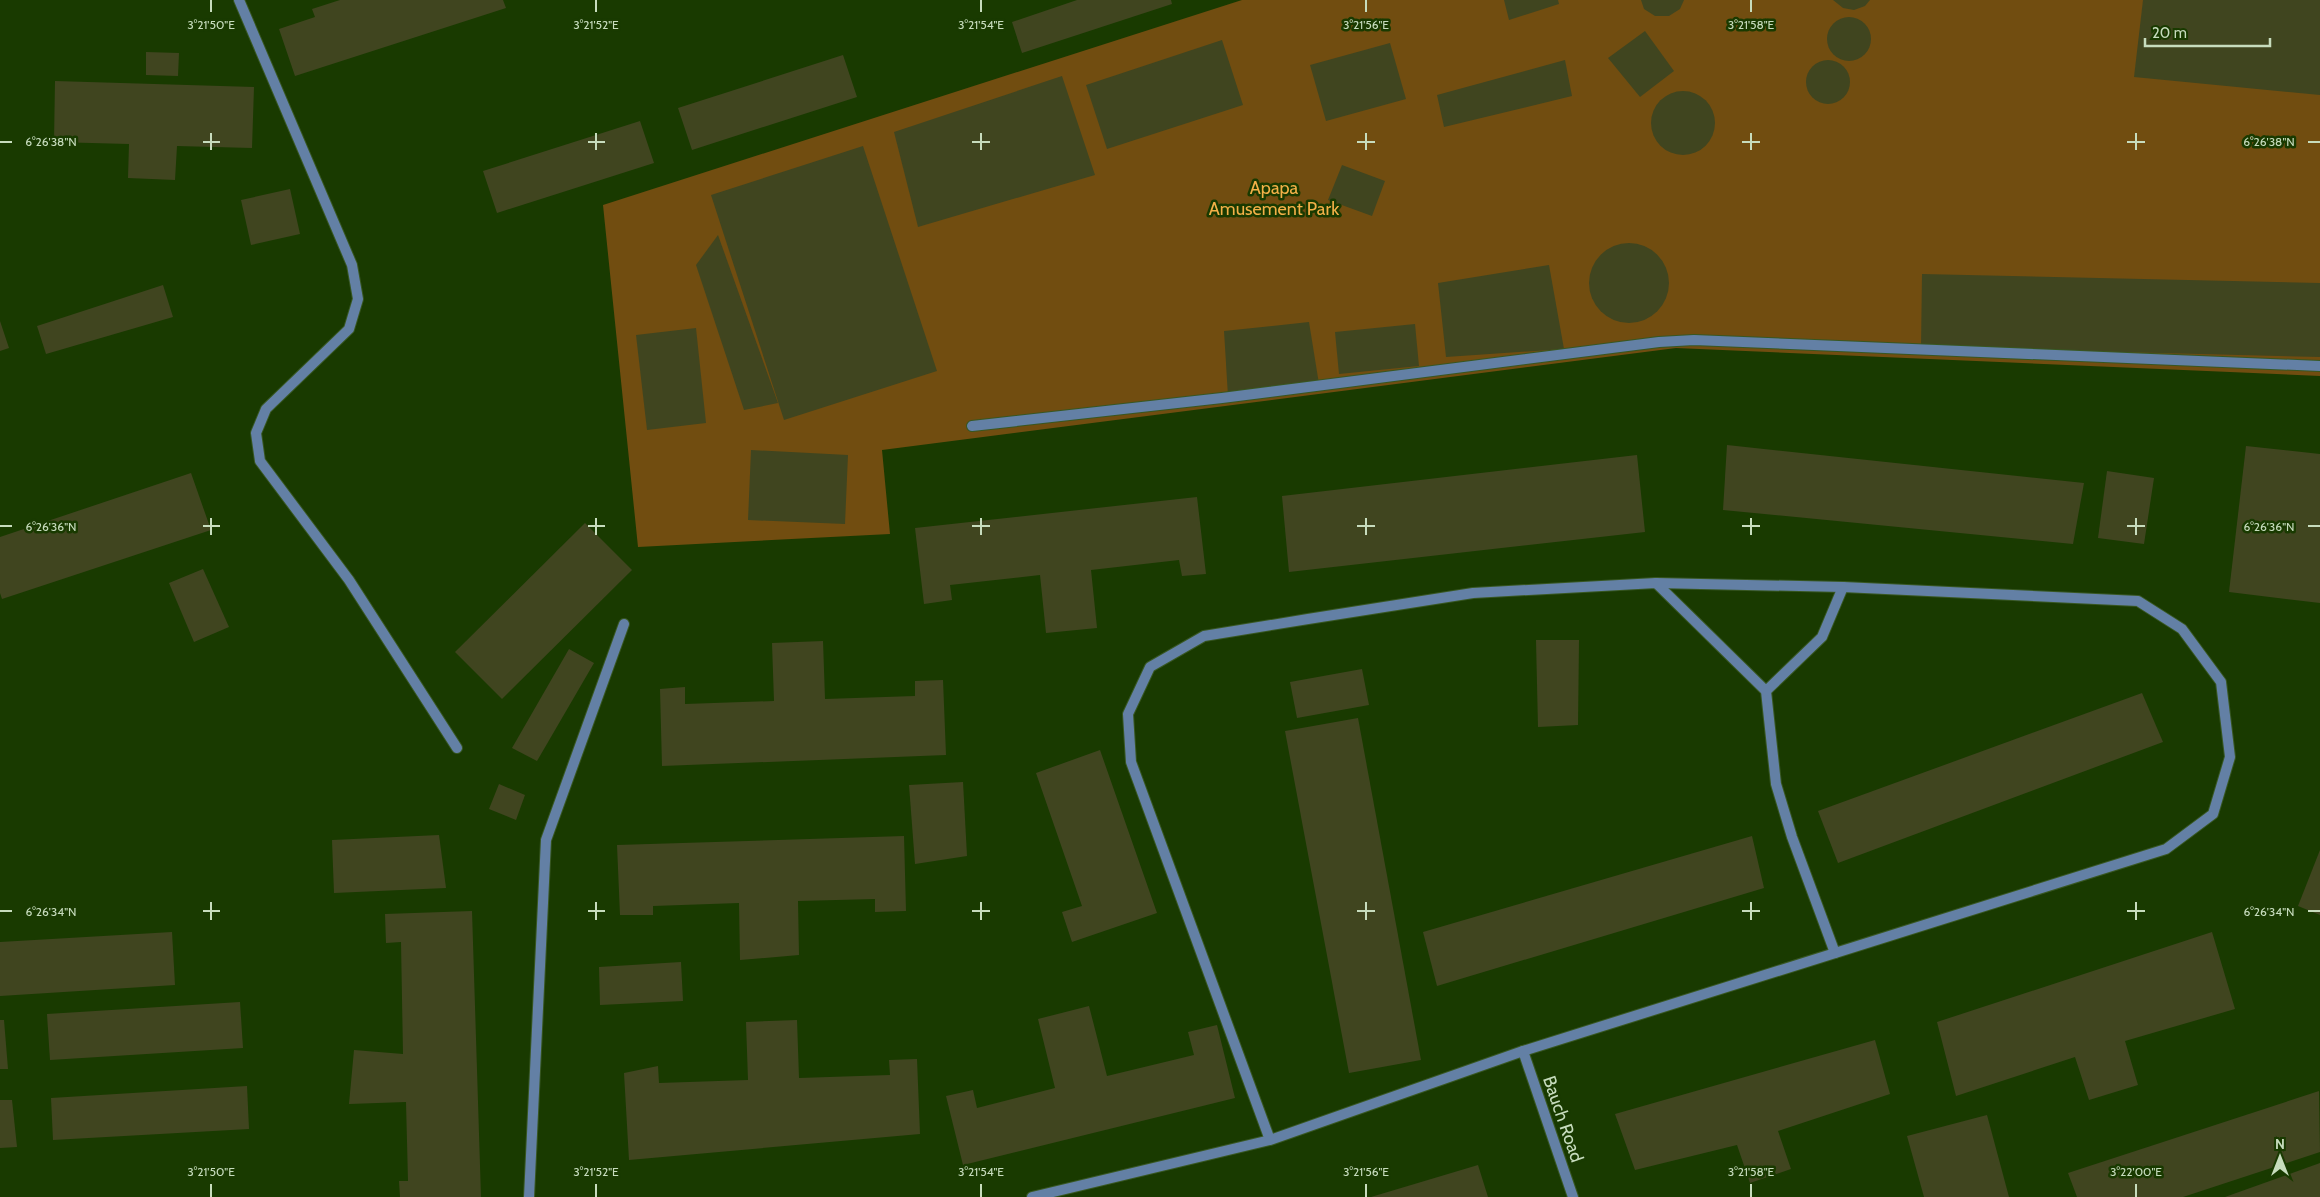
<svg xmlns="http://www.w3.org/2000/svg" width="2320" height="1197" font-family="Cabin,sans-serif">
  <style>
    .green { fill: #714d10 }
    .building { fill: #40451f }
    .lines { fill: none; stroke-linecap: round; stroke-linejoin: round }
    .service-casing { stroke: #385722; stroke-width: 12 }
    .minor-casing { stroke: #385722; stroke-width: 12 }
    .service { stroke: #6380a5; stroke-width: 10 }
    .minor { stroke: #6380a5; stroke-width: 10 }
    .ticks { fill: none; stroke: #c7dcbd; stroke-width: 2 }
    .labels { text-anchor: middle; stroke-width: 5; stroke-linejoin: round; paint-order: stroke }
    .park-label { font-size: 18px; fill: #f3b048; stroke: #193a00 }
    .street-label { font-size: 18px; fill: #c7dcbd; stroke: #193a00 }
    .ticks-label { font-size: 12px; text-anchor: middle; fill: #c7dcbd; stroke: #193a00; stroke-width: 5; stroke-linejoin: round; paint-order: stroke }
  </style>
  <rect width="100%" height="100%" fill="#193a00"/>
  <!-- green -->
  <polygon class="green" points="1242,0 2320,0 2320,376 1676,348 882,450 890,534 638,547 603,205"/>
  <!-- building -->
  <g class="building">
    <polygon points="340,0 503,0 506,8 295,76 279,29 315,17 312,9"/>
    <polygon points="1077,0 1171,0 1172,4 1022,53 1012,22"/>
    <polygon points="1504,0 1558,0 1559,4 1509,20"/>
    <polygon points="1641,0 1684,0 1680,9 1669,16 1655,16 1644,9"/>
    <polygon points="1833,0 1870,0 1865,6 1854,10 1843,8"/>
    <polygon points="2143,0 2320,0 2320,95 2134,77"/>
    <circle cx="1849" cy="39" r="22"/>
    <polygon points="1645,31 1674,71 1640,97 1608,58"/>
    <polygon points="1222,40 1243,105 1107,149 1086,85"/>
    <polygon points="1390,43 1406,99 1326,121 1310,65"/>
    <polygon points="146,52 179,53 178,76 146,75"/>
    <polygon points="843,55 857,97 692,150 678,108"/>
    <polygon points="1565,60 1572,96 1444,127 1437,95"/>
    <circle cx="1828" cy="82" r="22"/>
    <polygon points="1062,76 1095,175 918,227 894,132"/>
    <polygon points="55,81 254,87 252,148 177,146 175,180 128,178 129,144 54,142"/>
    <circle cx="1683" cy="123" r="32"/>
    <polygon points="640,121 654,163 497,213 483,171"/>
    <polygon points="863,146 937,371 784,420 711,195"/>
    <polygon points="1342,165 1385,181 1372,216 1328,200"/>
    <polygon points="290,189 300,234 251,245 241,200"/>
    <polygon points="718,235 778,403 744,410 696,265"/>
    <circle cx="1629" cy="283" r="40"/>
    <polygon points="1549,265 1564,349 1446,357 1438,283"/>
    <polygon points="1922,274 2320,283 2320,357 1921,347"/>
    <polygon points="163,285 173,317 46,354 37,326"/>
    <polygon points="0,321 9,348 0,351"/>
    <polygon points="1309,322 1319,384 1228,396 1224,331"/>
    <polygon points="1415,324 1419,366 1339,374 1335,332"/>
    <polygon points="696,328 706,423 647,430 636,335"/>
    <polygon points="1727,445 2084,483 2073,544 1723,510"/>
    <polygon points="2246,446 2320,454 2320,603 2229,592"/>
    <polygon points="751,450 848,455 845,524 748,520"/>
    <polygon points="1637,455 1645,532 1289,572 1282,496"/>
    <polygon points="2107,471 2154,478 2144,544 2098,538"/>
    <polygon points="191,473 211,530 2,599 0,593 0,537"/>
    <polygon points="1197,497 1206,574 1182,576 1179,560 1091,570 1097,628 1046,633 1040,575 950,585 952,600 924,604 915,528"/>
    <polygon points="585,523 632,570 502,699 455,652"/>
    <polygon points="203,569 229,627 194,642 169,583"/>
    <polygon points="1536,640 1579,640 1578,725 1538,727"/>
    <polygon points="823,641 825,699 915,696 915,681 943,680 946,755 662,766 660,689 685,687 685,704 774,701 772,643"/>
    <polygon points="569,649 594,663 537,761 512,748"/>
    <polygon points="1362,669 1369,705 1297,718 1290,682"/>
    <polygon points="2142,693 2163,742 1838,863 1818,811"/>
    <polygon points="1358,718 1421,1060 1349,1073 1285,731"/>
    <polygon points="1100,750 1157,913 1072,942 1062,912 1082,906 1036,773"/>
    <polygon points="963,782 967,856 915,864 909,785"/>
    <polygon points="499,784 525,795 516,820 489,809"/>
    <polygon points="439,835 446,888 334,893 332,840"/>
    <polygon points="904,836 906,911 875,912 875,899 798,901 799,955 740,960 739,903 653,906 653,915 620,915 617,845"/>
    <polygon points="1752,836 1764,888 1437,986 1423,932"/>
    <polygon points="2320,850 2320,915 2298,906"/>
    <polygon points="472,911 481,1197 400,1197 399,1181 408,1181 406,1102 349,1104 354,1050 403,1054 401,942 386,943 385,914"/>
    <polygon points="172,932 175,985 0,996 0,942"/>
    <polygon points="2212,932 2235,1009 2125,1041 2138,1085 2089,1100 2075,1057 1956,1096 1937,1022"/>
    <polygon points="681,962 683,1001 600,1005 599,967"/>
    <polygon points="240,1002 243,1048 50,1060 47,1014"/>
    <polygon points="1089,1006 1107,1076 1194,1055 1188,1032 1217,1025 1235,1098 963,1165 946,1096 973,1090 977,1108 1055,1088 1038,1019"/>
    <polygon points="0,1020 4,1020 8,1069 0,1069"/>
    <polygon points="797,1020 799,1078 890,1075 889,1060 917,1059 920,1134 629,1160 624,1073 658,1066 659,1083 748,1080 746,1022"/>
    <polygon points="1875,1040 1890,1094 1778,1131 1791,1169 1750,1183 1737,1145 1635,1170 1615,1114"/>
    <polygon points="247,1086 249,1129 53,1140 51,1098"/>
    <polygon points="2319,1091 2320,1152 2183,1197 2077,1197 2068,1173"/>
    <polygon points="0,1100 12,1100 17,1147 0,1148"/>
    <polygon points="1987,1115 2009,1197 1924,1197 1907,1136"/>
    <polygon points="2320,1163 2320,1197 2225,1197"/>
    <polygon points="1478,1165 1488,1197 1371,1197"/>
  </g>
  <g class="lines">
    <!-- service casing -->
    <g class="service-casing">
      <polyline id="service" points="972,426 1222,398 1659,342 1694,340 2320,366"/>
    </g>
    <!-- minor casing -->
    <g class="minor-casing">
      <g id="minor">
        <polyline points="239,0 352,265 358,299 349,329 266,409 256,433 260,461 349,580 457,748"/>
        <polyline points="1656,583 1766,691 1776,784 1792,837 1835,953"/>
        <polyline points="1766,691 1822,637 1843,587"/>
        <polyline points="1523,1051 1573,1197"/>
        <polyline points="529,1197 546,840 624,624"/>
        <polyline points="1032,1197 1270,1140 1523,1051 2166,849 2213,814 2230,757 2221,682 2182,629 2138,601 1843,587 1656,583 1473,593 1308,619 1204,636 1150,667 1128,714 1131,762 1270,1140"/>
      </g>
    </g>
    <!-- service -->
    <use href="#service" class="service"/>
    <!-- minor -->
    <use href="#minor" class="minor"/>
  </g>
  <!-- ticks -->
  <path class="ticks" d="M211 0V12M596 0V12M981 0V12M1366 0V12M1751 0V12M211 133V150M596 133V150M981 133V150M1366 133V150M1751 133V150M2136 133V150M0 142H12M203 142H220M588 142H605M972 142H990M1357 142H1375M1742 142H1760M2127 142H2145M2308 142H2320M211 518V535M596 518V535M981 518V535M1366 518V535M1751 518V535M2136 518V535M0 526H12M203 526H220M588 526H605M972 526H990M1357 526H1375M1742 526H1760M2127 526H2145M2308 526H2320M211 902V920M596 902V920M981 902V920M1366 902V920M1751 902V920M2136 902V920M0 911H12M203 911H220M588 911H605M972 911H990M1357 911H1375M1742 911H1760M2127 911H2145M2308 911H2320M211 1184V1197M596 1184V1197M981 1184V1197M1366 1184V1197M1751 1184V1197M2136 1184V1197"/>
  <g class="labels">
    <!-- park labels -->
    <g class="park-label">
      <text x="1274" y="194">Apapa<tspan x="1274" dy="21">Amusement Park</tspan></text>
    </g>
    <!-- street labels -->
    <g class="street-label">
      <text transform="translate(1563 1119) rotate(71)" y="6">Bauch Road</text>
    </g>
  </g>
  <g class="ticks-label">
    <text x="211" y="29">3°21'50"E</text>
    <text x="596" y="29">3°21'52"E</text>
    <text x="981" y="29">3°21'54"E</text>
    <text x="1366" y="29">3°21'56"E</text>
    <text x="1751" y="29">3°21'58"E</text>
    <text x="51" y="146">6°26'38"N</text>
    <text x="2269" y="146">6°26'38"N</text>
    <text x="51" y="531">6°26'36"N</text>
    <text x="2269" y="531">6°26'36"N</text>
    <text x="51" y="916">6°26'34"N</text>
    <text x="2269" y="916">6°26'34"N</text>
    <text x="211" y="1176">3°21'50"E</text>
    <text x="596" y="1176">3°21'52"E</text>
    <text x="981" y="1176">3°21'54"E</text>
    <text x="1366" y="1176">3°21'56"E</text>
    <text x="1751" y="1176">3°21'58"E</text>
    <text x="2136" y="1176">3°22'00"E</text>
  </g>
  <!-- north arrow -->
  <g transform="translate(2280 1157)" stroke="#193a00" stroke-width="4" paint-order="stroke">
  <path d="M0-4L9 19L0 12L-9 19Z" fill="#c7dcbd"/>
  <text y="-8" font-size="14" font-weight="bold" text-anchor="middle" fill="#c7dcbd">N</text>
  </g>
  <!-- scale -->
  <path d="M2145 38v8h125v-8" fill="none" stroke="#c7dcbd" stroke-width="2.5"/>
  <text x="2152" y="38" font-size="15" fill="#c7dcbd" stroke="#193a00" stroke-width="4" paint-order="stroke">20 m</text>
</svg>
